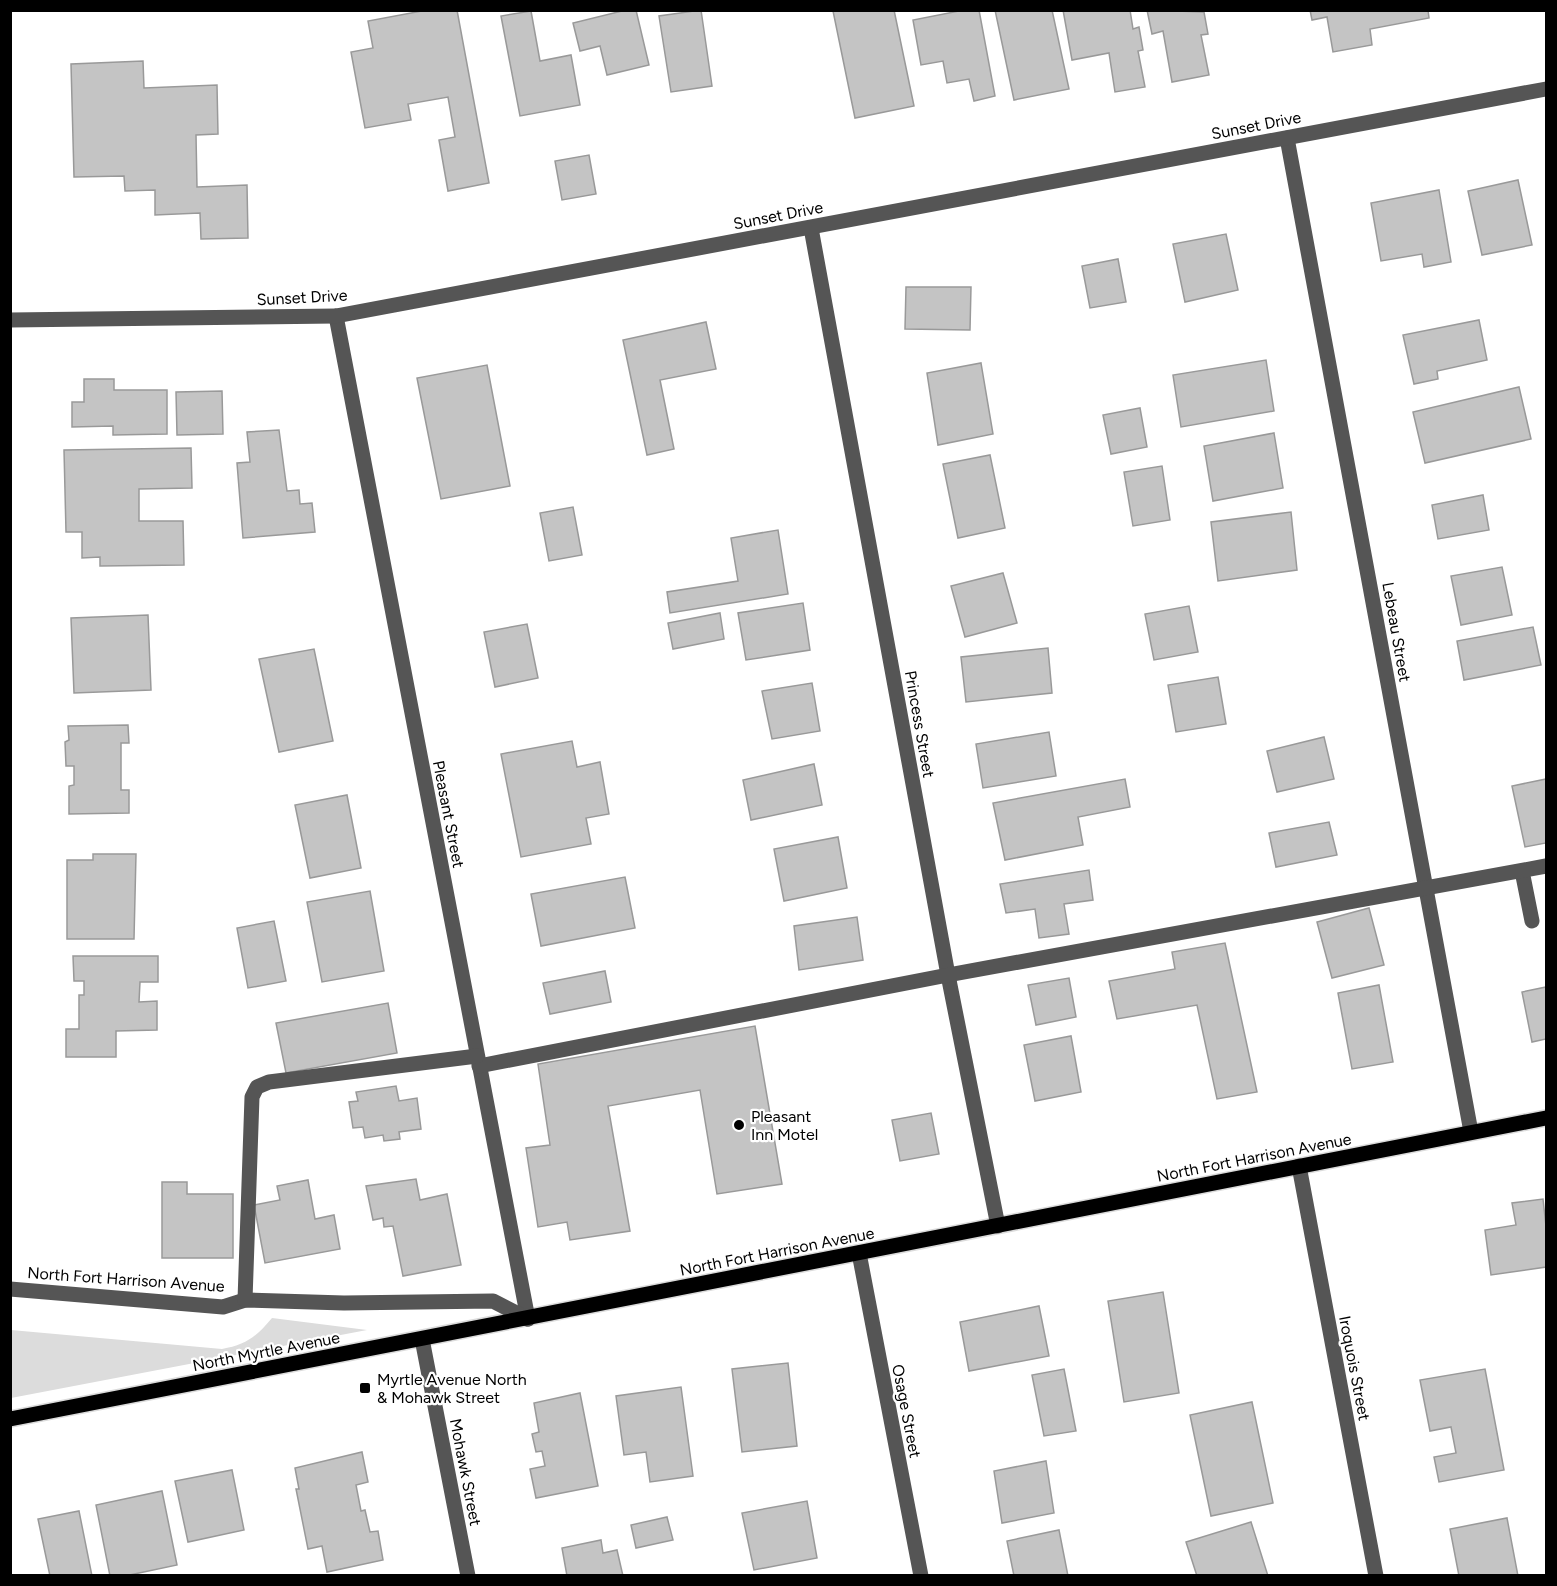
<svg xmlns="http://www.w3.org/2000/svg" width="1557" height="1586" font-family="Figtree,sans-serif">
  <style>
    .green { fill: #dcdcdc }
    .building { fill: #c4c4c4; stroke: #999; stroke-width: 1.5 }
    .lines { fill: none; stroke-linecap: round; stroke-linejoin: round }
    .major-casing { stroke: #dbdbdb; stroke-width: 18 }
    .minor { stroke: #555; stroke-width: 15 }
    .major { stroke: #000; stroke-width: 15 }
    .poi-dot { fill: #000; stroke: #fff; stroke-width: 2 }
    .labels { text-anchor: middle; stroke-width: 4.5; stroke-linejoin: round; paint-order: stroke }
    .street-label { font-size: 16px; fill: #000; stroke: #fff }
    .poi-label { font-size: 16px; fill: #000; stroke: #fff; text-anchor: start }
  </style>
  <rect width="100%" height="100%" fill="#fff"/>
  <!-- green -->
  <path class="green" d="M272 1318 367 1330 11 1398V1330L222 1349C246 1345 257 1336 272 1318Z"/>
  <!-- building -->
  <g class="building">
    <polygon points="427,10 457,10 489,183 448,191 439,140 455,137 448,97 408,104 411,120 365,128 351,52 373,48 368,21"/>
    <polygon points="626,10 636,10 649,65 607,75 600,46 580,51 573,23"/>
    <polygon points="701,10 712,86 671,92 659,16"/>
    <polygon points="894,10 914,106 855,118 833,11"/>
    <polygon points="964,10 979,10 995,96 974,101 969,79 947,83 943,61 921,65 913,20"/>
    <polygon points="995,10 1052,10 1069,89 1014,100"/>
    <polygon points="1063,10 1130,10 1133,29 1139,27 1143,50 1138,51 1145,87 1115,92 1109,53 1072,60"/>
    <polygon points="1147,10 1204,12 1208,34 1201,35 1209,75 1172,82 1163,31 1152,34"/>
    <polygon points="1310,10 1428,10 1429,18 1370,29 1372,45 1333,52 1327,17 1312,20"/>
    <polygon points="531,11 540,61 571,55 580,105 520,116 501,16"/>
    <polygon points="143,61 144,88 217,85 218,134 196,135 197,187 247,185 248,238 201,239 200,213 155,215 155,190 125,191 124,176 74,177 71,64"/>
    <polygon points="589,155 596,194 562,200 555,161"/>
    <polygon points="1518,180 1532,245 1482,255 1468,191"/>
    <polygon points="1439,190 1451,262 1424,267 1422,254 1381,261 1371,203"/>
    <polygon points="1226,234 1238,290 1185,302 1173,244"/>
    <polygon points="1118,259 1126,302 1090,308 1082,266"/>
    <polygon points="906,287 971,287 970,330 905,329"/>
    <polygon points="1479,320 1487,360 1437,371 1438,379 1414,384 1403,335"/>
    <polygon points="706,322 716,369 660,380 674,449 647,455 623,340"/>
    <polygon points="1266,360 1274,411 1181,427 1173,375"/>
    <polygon points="981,363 993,434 938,445 927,373"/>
    <polygon points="487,365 510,486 441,499 417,378"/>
    <polygon points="84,379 114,379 114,390 167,390 167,434 113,435 113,426 72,427 72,402 84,402"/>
    <polygon points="1519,387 1531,439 1425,463 1413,412"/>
    <polygon points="222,391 223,434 177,435 176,392"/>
    <polygon points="1140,408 1147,447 1111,454 1103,415"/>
    <polygon points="279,430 287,491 299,490 300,504 312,503 315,532 243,538 237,463 250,462 247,432"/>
    <polygon points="1274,433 1283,488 1213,501 1204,446"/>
    <polygon points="191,448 192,488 139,489 139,521 183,521 184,565 100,566 100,557 82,558 82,532 66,532 64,450"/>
    <polygon points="990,455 1005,528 958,538 943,464"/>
    <polygon points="1162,466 1170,520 1133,526 1124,472"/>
    <polygon points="1483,495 1489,530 1438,539 1432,505"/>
    <polygon points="573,507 582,555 549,561 540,513"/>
    <polygon points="1291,512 1297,570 1218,581 1211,522"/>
    <polygon points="778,530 788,594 670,613 667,592 738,581 731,538"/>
    <polygon points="1502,567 1512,615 1461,625 1451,576"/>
    <polygon points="1003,573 1017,623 965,637 951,586"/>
    <polygon points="803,603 810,650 746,660 738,613"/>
    <polygon points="1189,606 1198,652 1154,660 1145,614"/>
    <polygon points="720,613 724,639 673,649 668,623"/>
    <polygon points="148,615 151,690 74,693 71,618"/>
    <polygon points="527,624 538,678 495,687 484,632"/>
    <polygon points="1533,627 1541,665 1464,680 1457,641"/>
    <polygon points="1048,648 1052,693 966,702 961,657"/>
    <polygon points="314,649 333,741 279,752 259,659"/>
    <polygon points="1218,677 1226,724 1176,732 1168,685"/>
    <polygon points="812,683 820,731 772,739 762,691"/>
    <polygon points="128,725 129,743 121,743 121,790 129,790 129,813 69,814 69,786 74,785 74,766 66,766 65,742 69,740 68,726"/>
    <polygon points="1049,732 1056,776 983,788 976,744"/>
    <polygon points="1324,737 1334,779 1277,792 1267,751"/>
    <polygon points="572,741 577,767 600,762 609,814 586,818 591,844 521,857 501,754"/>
    <polygon points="814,764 822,805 751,820 743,780"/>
    <polygon points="1125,779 1130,807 1078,817 1083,845 1005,860 993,803"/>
    <polygon points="1546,779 1546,843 1525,847 1512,786"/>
    <polygon points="347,795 361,868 310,878 295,805"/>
    <polygon points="1329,822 1337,855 1276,867 1269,833"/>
    <polygon points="838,837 847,888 784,901 774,849"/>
    <polygon points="93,854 136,854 134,939 67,939 67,860 93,860"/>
    <polygon points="1089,870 1093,900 1064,904 1069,934 1039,938 1035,909 1006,913 1000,884"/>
    <polygon points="625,877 635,928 541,946 531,894"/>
    <polygon points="370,891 384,971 322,982 307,902"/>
    <polygon points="1369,908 1384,965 1332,978 1317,922"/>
    <polygon points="857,917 863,960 799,970 794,926"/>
    <polygon points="274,921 286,981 248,988 237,928"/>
    <polygon points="1225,943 1257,1092 1217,1099 1197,1005 1117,1019 1109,981 1175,969 1172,952"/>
    <polygon points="73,956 158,956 158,982 140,982 139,1002 157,1001 157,1030 116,1031 116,1057 66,1057 66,1029 79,1029 79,995 84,995 84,981 74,981"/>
    <polygon points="605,971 611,1002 550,1014 543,983"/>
    <polygon points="1069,978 1076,1017 1036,1025 1028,985"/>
    <polygon points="1379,985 1393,1062 1352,1069 1338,993"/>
    <polygon points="1546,987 1546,1039 1532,1042 1522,992"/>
    <polygon points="388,1003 397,1053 286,1073 276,1023"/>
    <polygon points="755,1026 782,1184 717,1194 700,1090 608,1106 630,1231 570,1240 567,1222 538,1227 526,1148 550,1145 538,1064"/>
    <polygon points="1071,1036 1081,1092 1035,1101 1024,1045"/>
    <polygon points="396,1086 399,1101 417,1098 421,1129 399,1132 400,1139 384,1141 383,1135 365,1138 363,1127 353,1128 349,1102 358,1101 356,1092"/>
    <polygon points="931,1113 939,1154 900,1161 892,1120"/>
    <polygon points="416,1179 420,1200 447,1194 461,1265 403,1276 393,1226 384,1227 383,1218 373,1220 366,1186"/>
    <polygon points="308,1180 315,1219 334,1215 340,1249 265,1263 254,1205 280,1200 277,1186"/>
    <polygon points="162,1182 187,1182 187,1194 233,1194 233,1258 162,1258"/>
    <polygon points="1543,1199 1546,1226 1546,1267 1491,1275 1485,1230 1516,1225 1512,1203"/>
    <polygon points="1163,1292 1179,1393 1124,1402 1108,1301"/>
    <polygon points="1039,1306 1049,1356 969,1371 960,1322"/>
    <polygon points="788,1363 797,1446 742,1452 732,1369"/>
    <polygon points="1064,1369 1076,1431 1044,1436 1032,1375"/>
    <polygon points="1485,1369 1504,1470 1439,1482 1434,1457 1456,1453 1451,1427 1430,1431 1420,1380"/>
    <polygon points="681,1387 693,1476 650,1482 646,1452 624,1455 616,1396"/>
    <polygon points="580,1393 598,1486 536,1498 530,1469 545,1466 542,1451 536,1452 532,1434 539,1432 534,1403"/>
    <polygon points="1252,1402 1273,1503 1211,1516 1190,1415"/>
    <polygon points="362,1452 368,1482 356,1485 361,1511 365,1510 370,1532 378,1531 383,1560 327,1572 322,1546 308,1549 296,1489 299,1489 295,1468"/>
    <polygon points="1046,1461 1054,1513 1002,1523 994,1471"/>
    <polygon points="232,1470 244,1530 188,1542 175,1481"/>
    <polygon points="162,1491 177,1565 125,1576 110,1576 96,1505"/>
    <polygon points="807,1501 817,1558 754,1570 742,1513"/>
    <polygon points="79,1511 92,1576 50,1576 38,1519"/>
    <polygon points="667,1517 673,1540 636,1548 631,1525"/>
    <polygon points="1507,1518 1518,1576 1459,1576 1450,1529"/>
    <polygon points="1251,1522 1268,1576 1197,1576 1186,1542"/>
    <polygon points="1059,1530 1068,1576 1014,1576 1007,1541"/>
    <polygon points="601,1540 603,1553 617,1550 623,1576 567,1576 562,1548"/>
  </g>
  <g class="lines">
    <!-- major casing -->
    <g class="major-casing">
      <polyline id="major" points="10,1419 1546,1118"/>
    </g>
    <!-- minor -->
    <g class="minor">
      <polyline points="1287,138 1471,1132"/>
      <polyline points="811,228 948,975 998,1226"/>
      <polyline points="336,316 528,1319"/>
      <polyline points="10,320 336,316 1546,89"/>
      <polyline points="1522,871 1532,921"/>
      <polyline points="479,1066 948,975 1546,866"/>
      <polyline points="1299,1166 1376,1576"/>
      <polyline points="859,1253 921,1576"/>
      <polyline points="10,1289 223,1307 245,1300 344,1303 493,1301 528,1319"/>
      <polyline points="245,1300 252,1097 257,1087 269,1082 477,1056"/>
      <polyline points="422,1339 468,1576"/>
    </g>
    <!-- major -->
    <use href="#major" class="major"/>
  </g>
  <!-- markers -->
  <g class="poi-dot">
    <circle cx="739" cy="1125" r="6"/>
    <rect x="359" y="1382" width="12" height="12" rx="3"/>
  </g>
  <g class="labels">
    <!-- street labels -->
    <g class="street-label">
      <text transform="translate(1256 125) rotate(-11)" y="6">Sunset Drive</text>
      <text transform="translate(778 215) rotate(-11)" y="6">Sunset Drive</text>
      <text transform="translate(302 297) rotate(-3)" y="6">Sunset Drive</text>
      <text transform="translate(1397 632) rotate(80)" y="6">Lebeau Street</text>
      <text transform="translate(920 724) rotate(80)" y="6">Princess Street</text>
      <text transform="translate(449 814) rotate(79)" y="6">Pleasant Street</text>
      <text transform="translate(1254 1157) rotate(-11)" y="6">North Fort Harrison Avenue</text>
      <text transform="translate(777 1251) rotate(-11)" y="6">North Fort Harrison Avenue</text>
      <text transform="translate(126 1279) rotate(4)" y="6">North Fort Harrison Avenue</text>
      <text transform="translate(266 1351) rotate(-11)" y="6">North Myrtle Avenue</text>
      <text transform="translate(1355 1368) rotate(79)" y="6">Iroquois Street</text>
      <text transform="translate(907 1411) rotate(79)" y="6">Osage Street</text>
      <text transform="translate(466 1472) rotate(79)" y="6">Mohawk Street</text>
    </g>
    <!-- poi labels -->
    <g class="poi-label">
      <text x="751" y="1122">Pleasant<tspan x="751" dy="18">Inn Motel</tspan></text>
      <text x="377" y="1385">Myrtle Avenue North<tspan x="377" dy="18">&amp; Mohawk Street</tspan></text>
    </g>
  </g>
  <!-- border -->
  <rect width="1557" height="1586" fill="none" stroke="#000000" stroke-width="24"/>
</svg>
